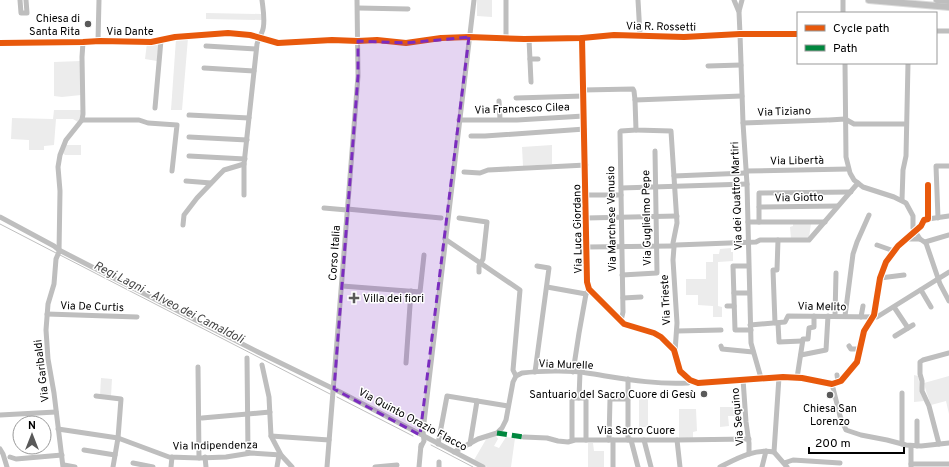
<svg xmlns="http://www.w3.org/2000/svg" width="949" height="467" font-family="Overpass,sans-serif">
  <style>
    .green { fill: #ececec }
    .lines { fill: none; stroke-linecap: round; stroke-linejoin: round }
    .stream { stroke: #bfbfbf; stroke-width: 1 }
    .major-casing { stroke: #dbdbdb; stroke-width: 8 }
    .minor { stroke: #bebebe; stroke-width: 5 }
    .major { stroke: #bebebe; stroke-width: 6 }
    .quiet { stroke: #00873e; stroke-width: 5; stroke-dasharray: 10 5; stroke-linecap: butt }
    .cycleway-casing { stroke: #fff; stroke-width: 8 }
    .cycleway { stroke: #e8590c; stroke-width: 6 }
    .marked { fill: #7b2cbf; fill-opacity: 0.2; stroke: #7b2cbf; stroke-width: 3; stroke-dasharray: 8 5; stroke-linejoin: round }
    .poi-dot { fill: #595959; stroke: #fff; stroke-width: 1.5 }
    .labels { text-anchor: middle; stroke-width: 3; stroke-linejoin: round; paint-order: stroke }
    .poi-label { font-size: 11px; fill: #000; stroke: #fff; text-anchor: end }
    .street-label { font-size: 11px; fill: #000; stroke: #fff }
    .water-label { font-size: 12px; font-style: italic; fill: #444; stroke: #fff }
  </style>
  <rect width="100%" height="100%" fill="#fff"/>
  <!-- green -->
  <g class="green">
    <polygon points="477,0 492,0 492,17 477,16"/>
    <polygon points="206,13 262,14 262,20 206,19"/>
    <polygon points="188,38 182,110 171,110 176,39"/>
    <polygon points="159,42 157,61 145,59 147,43"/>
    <polygon points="81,61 81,95 62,97 54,96 54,62"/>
    <polygon points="54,110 81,110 81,118 78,122 73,119 56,119 54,145 44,146 44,150 29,150 29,140 11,139 12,118 53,119"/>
    <polygon points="66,145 81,145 81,155 65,155 63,153"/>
    <polygon points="552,145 552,164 523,166 522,147"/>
    <polygon points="793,223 811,223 809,238 791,239 790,227 793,226"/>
    <polygon points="731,248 731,252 733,252 733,261 718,262 718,306 722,307 722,317 713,317 713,306 698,305 698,295 686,295 686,279 706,279 706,262 713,262 713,254 719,254 720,249"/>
    <polygon points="914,375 918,376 921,394 924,401 914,402"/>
    <polygon points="949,376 949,414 946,401 931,405 926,391 924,383"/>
    <polygon points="101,378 112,379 111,396 100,395"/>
    <rect x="639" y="392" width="9" height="35"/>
    <polygon points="720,407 741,407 741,416 728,416 729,426 720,427"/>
    <polygon points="679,409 696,409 697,431 693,432 693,439 679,439"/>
    <polygon points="495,434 498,439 494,446 499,448 506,437 515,438 511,467 487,467 474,460 488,436"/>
    <polygon points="588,443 593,443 594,451 604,451 604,467 588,467"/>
  </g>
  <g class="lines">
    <!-- stream -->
    <g class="stream">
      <polyline points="0,224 56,253"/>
      <polyline points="60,255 330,394"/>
      <polyline points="337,397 413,436"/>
      <polyline points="431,445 473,467"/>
    </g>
    <!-- major casing -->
    <g class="major-casing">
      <g id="major">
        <polyline points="869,0 949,7"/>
        <polyline points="937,0 949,1"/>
      </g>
    </g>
    <!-- minor -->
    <g class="minor">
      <polyline points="20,0 21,13 27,13 26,0"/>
      <polyline points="506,0 506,38"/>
      <polyline points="638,0 640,35"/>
      <polyline points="734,0 739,12 740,34 743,123 747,184 751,343 761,378"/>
      <polyline points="843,0 843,13"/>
      <polyline points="358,8 408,9"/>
      <polyline points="739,11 742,0"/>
      <polyline points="936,31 949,31"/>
      <polyline points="582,38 587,282 589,289 624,324 654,333 661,337 674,350 680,371 690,380 698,383 783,377 802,378 832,384 841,381 857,362 864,331 874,315 880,278 886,262 898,246 921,226 924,220 928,219 928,185"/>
      <polyline points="529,39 531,82"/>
      <polyline points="98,41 99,0"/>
      <polyline points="0,43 83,42 100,41 151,42 175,37 228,33 250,35 278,43 332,40 358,41 377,40 406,43 441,38 469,37 524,39 582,38 614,35 684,37 740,34 798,34"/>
      <polyline points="206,46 256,49"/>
      <polyline points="530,59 538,59"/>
      <polyline points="845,63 846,157 850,173 854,180 863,187 894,197 906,203 913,216 913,228 920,239"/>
      <polyline points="708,66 741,65"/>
      <polyline points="204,68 254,71"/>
      <polyline points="583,90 633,89 634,91 635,100 742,96"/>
      <polyline points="516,98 584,96"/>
      <polyline points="635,100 636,130 671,131 677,223 673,243"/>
      <polyline points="499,101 500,119"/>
      <polyline points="155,108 161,40"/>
      <polyline points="189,115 249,118"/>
      <polyline points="82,120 139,120 148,123 177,125 172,171"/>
      <polyline points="459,120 517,120 584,116"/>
      <polyline points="829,120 845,119 854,124 904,124"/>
      <polyline points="743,123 827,120"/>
      <polyline points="471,136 485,136 585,129"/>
      <polyline points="189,137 247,140"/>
      <polyline points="189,156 245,159"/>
      <polyline points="746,171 848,169"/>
      <polyline points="464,172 480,173 488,170 586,165"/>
      <polyline points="674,176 746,173"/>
      <polyline points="186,181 211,183"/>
      <polyline points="621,188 747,184"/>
      <path d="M244 195V164L257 44C258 40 260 37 262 32 266 24 263 9 262 0"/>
      <polyline points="586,195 621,195"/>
      <polyline points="902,200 903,170 906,156 908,63"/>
      <polyline points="759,207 838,206"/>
      <polyline points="324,208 347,210"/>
      <polyline points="347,209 441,218"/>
      <polyline points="0,217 54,246 59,250 258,352 340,392 483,467"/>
      <polyline points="459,218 487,222 483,259 479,266 479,272"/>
      <polyline points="586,218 677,216"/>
      <polyline points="938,218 936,166 949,166"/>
      <polyline points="928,219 949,216"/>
      <polyline points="748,222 825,222"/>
      <polyline points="759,222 759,193 851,192"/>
      <polyline points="183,225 184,215 197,198 219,175 224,170 244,164"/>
      <polyline points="445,239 520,290 513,370 516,376"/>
      <polyline points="907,239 920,239 926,243 940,284 949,301"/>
      <polyline points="925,242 949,235"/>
      <polyline points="676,245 756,242 760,240 809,240 858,183"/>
      <polyline points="877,245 894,251"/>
      <polyline points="587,247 672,246"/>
      <polyline points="674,247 673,260 677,323 675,352"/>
      <polyline points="748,266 733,266 735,330 751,330"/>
      <polyline points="622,275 657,273 655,151"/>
      <polyline points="880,278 904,275"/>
      <polyline points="342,286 420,292 424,255"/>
      <polyline points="547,287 586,294"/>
      <polyline points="921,290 931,307"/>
      <polyline points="734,293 749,293"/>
      <polyline points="623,298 641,297"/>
      <polyline points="727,306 734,306"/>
      <polyline points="894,307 908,328 895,336"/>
      <polyline points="47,314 137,317"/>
      <polyline points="835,316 836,273"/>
      <polyline points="845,316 853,254 857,242 869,215"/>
      <polyline points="861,317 863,306"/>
      <polyline points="621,321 623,312 620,132 621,131 636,130"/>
      <polyline points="775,323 773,270 777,270 778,240"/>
      <polyline points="778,323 779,342 802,341"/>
      <polyline points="750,325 785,322 788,316 877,317 949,272"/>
      <polyline points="908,328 913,325"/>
      <polyline points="677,331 721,330"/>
      <polyline points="721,346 722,349 753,352"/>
      <polyline points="849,346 851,349 860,349"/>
      <polyline points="801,355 826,350 828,316"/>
      <polyline points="247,358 248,453"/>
      <polyline points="406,363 411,291"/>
      <polyline points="262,365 269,397 271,436 281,455 292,467"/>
      <polyline points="198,367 199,458"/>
      <polyline points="535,372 549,268 537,266"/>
      <polyline points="573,372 579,333 586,294 589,289"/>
      <polyline points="837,375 838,382"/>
      <polyline points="779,377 774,452 787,467"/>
      <polyline points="797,378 803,339 808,339 809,328 814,327 814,316"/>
      <polyline points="743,379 746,422 749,443 749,454"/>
      <polyline points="832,384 840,416 846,430 861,435 887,440 906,445 921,446 949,443"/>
      <polyline points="96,396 121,399 118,438 113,467"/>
      <polyline points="579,398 585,398 586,400 586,440"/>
      <polyline points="0,415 56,412"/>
      <polyline points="202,418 270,412"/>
      <polyline points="917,421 917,446"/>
      <polyline points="58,429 118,438 169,457 199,458 226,457 251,453 281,455"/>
      <polyline points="271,436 329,440"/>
      <polyline points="524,437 547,438 558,441 568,442 575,440 677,440 749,439"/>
      <polyline points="572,440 572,400 573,398 579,398 580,372"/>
      <polyline points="609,440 610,399 628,399"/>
      <polyline points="628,440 628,379"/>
      <polyline points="631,440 638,467"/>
      <polyline points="644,440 651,467"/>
      <polyline points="677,440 680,467"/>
      <polyline points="438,444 447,396 508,406"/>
      <polyline points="470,444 477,401"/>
      <polyline points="902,444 902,393"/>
      <polyline points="939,444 929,406 922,391 922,381 920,374 920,362 923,360 949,353"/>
      <polyline points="911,446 911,467"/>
      <polyline points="421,447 424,441 423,431 474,0"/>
      <polyline points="0,449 3,454 7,467"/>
      <polyline points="84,450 115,455"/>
      <path d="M454 452 478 439 497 433 502 428 506 420 513 382 516 376 522 373C539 371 570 370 587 373 620 378 654 385 688 383L690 380"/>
      <polyline points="10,457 16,459 62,455"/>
      <polyline points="205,457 206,467"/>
      <polyline points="133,463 153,467"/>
      <polyline points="784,463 793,460 840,463"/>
      <polyline points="911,464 949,464"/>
      <polyline points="64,465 75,467"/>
      <polyline points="63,467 54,393 48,359 46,330 48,304 54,284 56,259 59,252 60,191 58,167 60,155 66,140 82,120 83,114 82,57 83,42"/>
      <polyline points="171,467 172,457"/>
      <polyline points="277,467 279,455"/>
      <polyline points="327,467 358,76 357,0"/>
      <polyline points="375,467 397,465"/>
      <polyline points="419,467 421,445"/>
      <polyline points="439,467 439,462"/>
      <polyline points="613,467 613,440"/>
      <path d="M720 467C736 459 755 448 774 452"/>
      <polyline points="762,467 766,451"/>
    </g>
    <!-- major -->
    <use href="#major" class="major"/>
    <!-- quiet -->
    <polyline class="quiet" points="497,433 524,437"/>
    <!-- cycleway casing -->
    <g class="cycleway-casing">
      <g id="cycleway">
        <polyline points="582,38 587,282 589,289 624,324 654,333 661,337 674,350 680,371 690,380 698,383 783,377 802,378 832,384 841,381 857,362 864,331 874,315 880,278 886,262 898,246 921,226 924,220 928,219 928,185"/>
        <polyline points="0,43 83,42 100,41 151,42 175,37 228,33 250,35 278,43 332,40 358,41 377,40 406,43 441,38 469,37 524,39 582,38 614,35 684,37 740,34 798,34"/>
      </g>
    </g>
    <!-- cycleway -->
    <use href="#cycleway" class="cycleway"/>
  </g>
  <!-- marked area -->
  <path class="marked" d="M469 37 420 435 334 389 358 76V41L406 43Z"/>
  <!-- markers -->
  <g class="poi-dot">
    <circle cx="88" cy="24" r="4"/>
    <path d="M352 292h4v4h4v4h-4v4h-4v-4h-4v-4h4z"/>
    <circle cx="704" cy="394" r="4"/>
    <circle cx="830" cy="395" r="4"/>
  </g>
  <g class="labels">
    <!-- poi labels -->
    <g class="poi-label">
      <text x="80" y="22">Chiesa di<tspan x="80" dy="13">Santa Rita</tspan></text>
      <text x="363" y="302" text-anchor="start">Villa dei fiori</text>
      <text x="696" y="398">Santuario del Sacro Cuore di Gesù</text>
      <text x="830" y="412" text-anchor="middle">Chiesa San<tspan x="830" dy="13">Lorenzo</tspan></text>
    </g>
    <!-- street labels -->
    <g class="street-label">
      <text transform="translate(661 26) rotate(1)" y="4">Via R. Rossetti</text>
      <text x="130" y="35">Via Dante</text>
      <text transform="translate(522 108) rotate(-2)" y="4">Via Francesco Cilea</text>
      <text transform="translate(784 111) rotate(-2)" y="4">Via Tiziano</text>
      <text transform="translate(797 160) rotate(-1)" y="4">Via Libertà</text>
      <text transform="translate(736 196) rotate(-92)" y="4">Via dei Quattro Martiri</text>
      <text transform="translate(799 197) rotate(-1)" y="4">Via Giotto</text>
      <text transform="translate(646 218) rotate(-91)" y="4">Via Guglielmo Pepe</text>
      <text transform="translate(611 219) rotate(-91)" y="4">Via Marchese Venusio</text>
      <text transform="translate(577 229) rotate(-91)" y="4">Via Luca Giordano</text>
      <text transform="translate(334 253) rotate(-86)" y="4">Corso Italia</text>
      <text transform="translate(665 300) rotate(-93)" y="4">Via Trieste</text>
      <text transform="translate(92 306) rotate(2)" y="4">Via De Curtis</text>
      <text transform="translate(822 306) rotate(1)" y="4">Via Melito</text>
      <text transform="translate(566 364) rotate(2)" y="4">Via Murelle</text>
      <text transform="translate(41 371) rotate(-97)" y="4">Via Garibaldi</text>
      <text transform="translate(737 417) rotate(-95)" y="4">Via Sequino</text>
      <text transform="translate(413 419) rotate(28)" y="4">Via Quinto Orazio Flacco</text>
      <text x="636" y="434">Via Sacro Cuore</text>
      <text transform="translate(215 445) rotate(-1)" y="4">Via Indipendenza</text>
    </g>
    <!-- water labels -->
    <g class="water-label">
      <text transform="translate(169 302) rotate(27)" y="4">Regi Lagni - Alveo dei Camaldoli</text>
    </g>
  </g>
  <!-- legend -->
  <rect x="797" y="12" width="140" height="52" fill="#ffffff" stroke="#999999"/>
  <rect x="805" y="25" width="20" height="6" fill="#e8590c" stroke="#999999"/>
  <text x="833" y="32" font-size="12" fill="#000000">Cycle path</text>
  <rect x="805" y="45" width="20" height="6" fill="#00873e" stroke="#999999"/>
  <text x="833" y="52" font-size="12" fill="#000000">Path</text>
  <!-- north arrow -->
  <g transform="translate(32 435)"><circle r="19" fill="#ffffff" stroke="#999999"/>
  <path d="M0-3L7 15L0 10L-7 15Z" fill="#595959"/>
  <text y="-6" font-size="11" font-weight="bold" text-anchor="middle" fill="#000000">N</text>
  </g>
  <!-- scale -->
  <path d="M809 447v6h95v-6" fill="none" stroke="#000000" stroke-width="2"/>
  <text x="815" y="447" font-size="12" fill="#000000" stroke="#ffffff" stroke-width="3" paint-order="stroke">200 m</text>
</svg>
